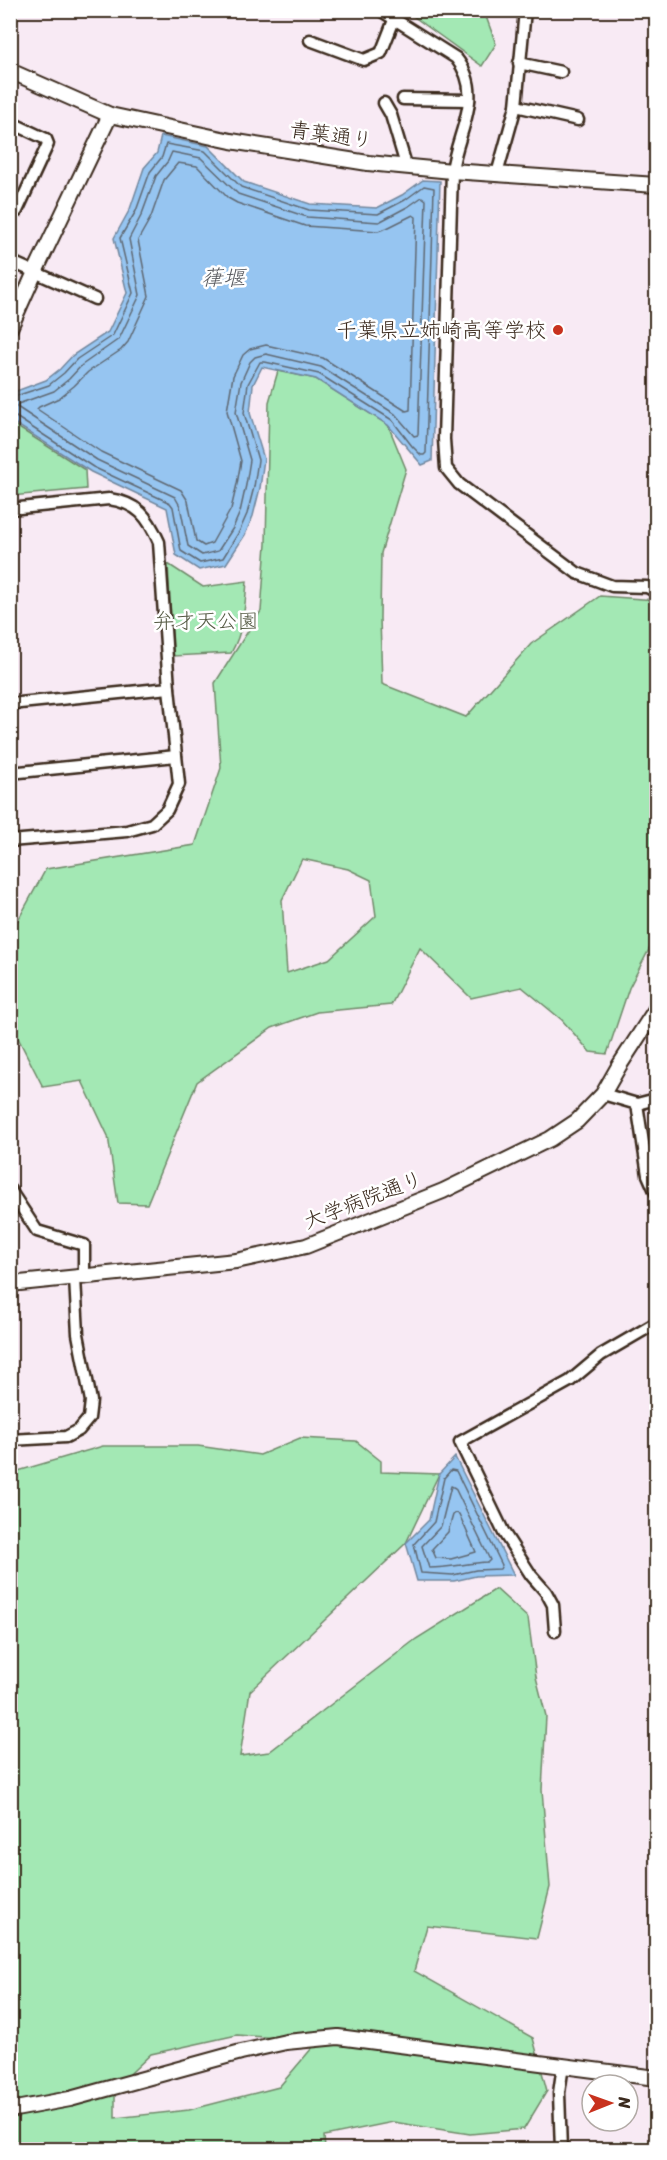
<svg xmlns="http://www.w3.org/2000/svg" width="667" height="2160" font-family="Sriracha,'Klee One',sans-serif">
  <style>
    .green { fill: #a3e8b4; stroke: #6f8969; stroke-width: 1.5; fill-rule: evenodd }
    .water { fill: #96c5f1; stroke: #72879d; stroke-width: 1.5 }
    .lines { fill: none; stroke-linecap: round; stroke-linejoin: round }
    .shore { stroke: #5f6872; stroke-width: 1.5 }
    .minor-casing { stroke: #3b2a1e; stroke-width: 15 }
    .tertiary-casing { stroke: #3b2a1e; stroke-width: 18 }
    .minor { stroke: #fff; stroke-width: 10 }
    .tertiary { stroke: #fff; stroke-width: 14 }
    .poi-dot { fill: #c8321e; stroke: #fff; stroke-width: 2 }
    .labels { text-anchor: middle; stroke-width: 5; stroke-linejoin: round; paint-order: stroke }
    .street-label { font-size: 21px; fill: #3b2a1e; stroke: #fff }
    .poi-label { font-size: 21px; fill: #3b2a1e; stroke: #fff; text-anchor: end }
    .park-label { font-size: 21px; fill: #555a44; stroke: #fff }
    .water-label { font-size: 22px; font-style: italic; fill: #56585d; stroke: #fff }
  </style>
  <rect width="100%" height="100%" fill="#f8eaf4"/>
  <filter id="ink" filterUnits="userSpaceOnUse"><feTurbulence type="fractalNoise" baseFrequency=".0167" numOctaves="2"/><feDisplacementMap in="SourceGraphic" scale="12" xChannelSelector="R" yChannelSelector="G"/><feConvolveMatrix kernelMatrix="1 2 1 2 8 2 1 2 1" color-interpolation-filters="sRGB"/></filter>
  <g filter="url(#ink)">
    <!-- green -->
    <g class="green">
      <polygon points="406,11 484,11 496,44 482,66"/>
      <path d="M278 371 316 379 388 425 406 469 381 553 380 618 382 684 466 717 531 644 600 596 656 600V936L629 988 607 1054 590 1052 562 1020 522 987 471 998 420 948 391 1005 317 1012 272 1028 197 1082 147 1204 118 1203 108 1136 82 1081 43 1087 18 1038 11 1036V933L46 869 195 845 221 768 215 683 261 611 266 544 269 402ZM302 859 348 869 371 880 376 916 329 959 287 973 282 900Z"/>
      <polygon points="11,423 85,470 86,489 11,496"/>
      <path d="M168 564 203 587 247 581C245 606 244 630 231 653L173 656Z"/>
      <path d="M300 1438 356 1441 381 1461V1472L439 1474 406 1543 250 1691 240 1756 269 1752 416 1639 496 1589 528 1618 536 1677 546 1716 542 1790 550 1887 537 1938 427 1926 414 1971 533 2038 547 2091 524 2129 470 2134 393 2122 324 2136 325 2150H11V1473L103 1446H198L260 1455ZM237 2035 318 2041 279 2087 189 2110 115 2118V2088L151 2054Z"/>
    </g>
    <!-- water -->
    <g class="water">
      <polygon points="161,136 208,146 244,182 310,204 377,208 402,195 423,180 440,181 432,461 422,465 388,425 316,379 262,367 253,385 250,413 264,459 260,488 253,516 245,535 226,564 199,570 176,555 167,508 91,472 11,421 11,393 46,380 60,369 73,355 108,332 127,293 114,238 130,209 144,168 157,153"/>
      <polygon points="455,1457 514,1575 476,1576 454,1581 417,1581 406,1543 429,1520 439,1474"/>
    </g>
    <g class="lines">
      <!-- shore -->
      <g class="shore">
        <polygon points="172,152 201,158 238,194 307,217 379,222 409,206 422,197 426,200 418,435 414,436 395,414 321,367 266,354 255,357 250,362 241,382 236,412 250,460 246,485 240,512 233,528 218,551 202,555 188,546 180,506 175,497 97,460 17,407 18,404 54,391 69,379 82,365 119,339 140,295 129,239 142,214 156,176 168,161"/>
        <polygon points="178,163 197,166 228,198 237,203 305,226 378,231 387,228 413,215 416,217 410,410 406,411 323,358 266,345 250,349 243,355 233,376 227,411 241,461 237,484 231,509 212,543 204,546 196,541 188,501 181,490 101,452 37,409 39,407 59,398 74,386 88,372 121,350 128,342 149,296 138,240 151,217 164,180"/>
        <polyline points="10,398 49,385 64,373 77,359 113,335 133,293 120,238 136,211 150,172 162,157 166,144 205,151 241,187 309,210 378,214 405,200 424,186 434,188 426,453 424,455 421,455 412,446 392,420 319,374 265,362 260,362 248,384 244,413 258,460 254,487 247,514 239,532 223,558 200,563 181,551 173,507 170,503 93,467 16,417 10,416"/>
        <polygon points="451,1470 456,1471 502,1565 500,1569 476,1570 453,1575 421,1573 414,1544 434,1522 444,1478"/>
        <path d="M451 1486 455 1488 490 1560 488 1562C467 1563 450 1568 429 1568L422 1546 441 1526Z"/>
        <polygon points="456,1513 459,1514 476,1552 451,1559 436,1558 432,1549 448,1532 453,1515"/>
      </g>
      <!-- minor casing -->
      <g class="minor-casing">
        <g id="minor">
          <path d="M380 10 456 58C486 95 457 131 452 171L444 439 446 468 459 484 577 573 612 586 647 587 656 592"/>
          <polyline points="310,40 364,60 381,53 394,20"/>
          <polyline points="519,63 561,72"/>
          <polyline points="403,99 469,100"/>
          <polyline points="384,103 391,115 406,165"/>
          <polyline points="516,106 578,120"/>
          <polyline points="10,122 46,139 48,144 17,211 10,212"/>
          <polyline points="497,174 516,106 525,10"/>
          <polyline points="10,261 95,299"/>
          <path d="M10 509 109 499C138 503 148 517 159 542L169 688 179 784 167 810 152 824 127 831 10 841"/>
          <polyline points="10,704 169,688"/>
          <polyline points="10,773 176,756"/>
          <polyline points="603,1094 637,1104 656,1099"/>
          <polyline points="637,1104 648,1175 656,1193"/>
          <polyline points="10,1190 37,1231 84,1245 84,1277"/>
          <polyline points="10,1440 66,1437 79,1430 89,1418 91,1401 78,1334 75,1278"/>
          <polyline points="555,1631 553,1605 546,1592 531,1575 504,1533 460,1442 570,1381 601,1355 656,1323"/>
          <polyline points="561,2150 559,2093 563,2065"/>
        </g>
      </g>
      <!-- tertiary casing -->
      <g class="tertiary-casing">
        <g id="tertiary">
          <polyline points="10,71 110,115 231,141 368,163 452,171 656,185"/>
          <polyline points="10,328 35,272 110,115"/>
          <polyline points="10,1284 236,1261 306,1246 443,1191 550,1139 577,1121 603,1094 619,1066 656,1009"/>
          <polyline points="10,2110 70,2099 241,2052 286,2042 338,2037 656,2078"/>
        </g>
      </g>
      <!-- minor -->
      <use href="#minor" class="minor"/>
      <!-- tertiary -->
      <use href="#tertiary" class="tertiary"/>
    </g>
  </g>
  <!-- markers -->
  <circle class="poi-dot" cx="558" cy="330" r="6"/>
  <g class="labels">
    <!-- street labels -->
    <g class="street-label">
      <text transform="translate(331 135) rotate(8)" y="7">青葉通り</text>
      <text transform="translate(363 1200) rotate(-21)" y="7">大学病院通り</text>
    </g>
    <!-- poi labels -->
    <g class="poi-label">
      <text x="546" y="337">千葉県立姉崎高等学校</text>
    </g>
    <!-- park labels -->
    <g class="park-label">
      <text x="206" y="628">弁才天公園</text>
    </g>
    <!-- water labels -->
    <g class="water-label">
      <text x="223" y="285">葎堰</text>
    </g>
  </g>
  <!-- margin -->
  <rect width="667" height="2160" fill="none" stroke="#fff" stroke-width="36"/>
  <rect x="18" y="18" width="631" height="2124" fill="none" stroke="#3b2a1e" stroke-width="2" filter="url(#ink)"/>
  <!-- north arrow -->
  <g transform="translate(610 2103) rotate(89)"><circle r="28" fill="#ffffff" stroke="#b1aaa5" stroke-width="1.5"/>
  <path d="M0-4.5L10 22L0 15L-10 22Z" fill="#c8321e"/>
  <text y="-9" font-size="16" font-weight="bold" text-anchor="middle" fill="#3b2a1e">N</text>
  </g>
</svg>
